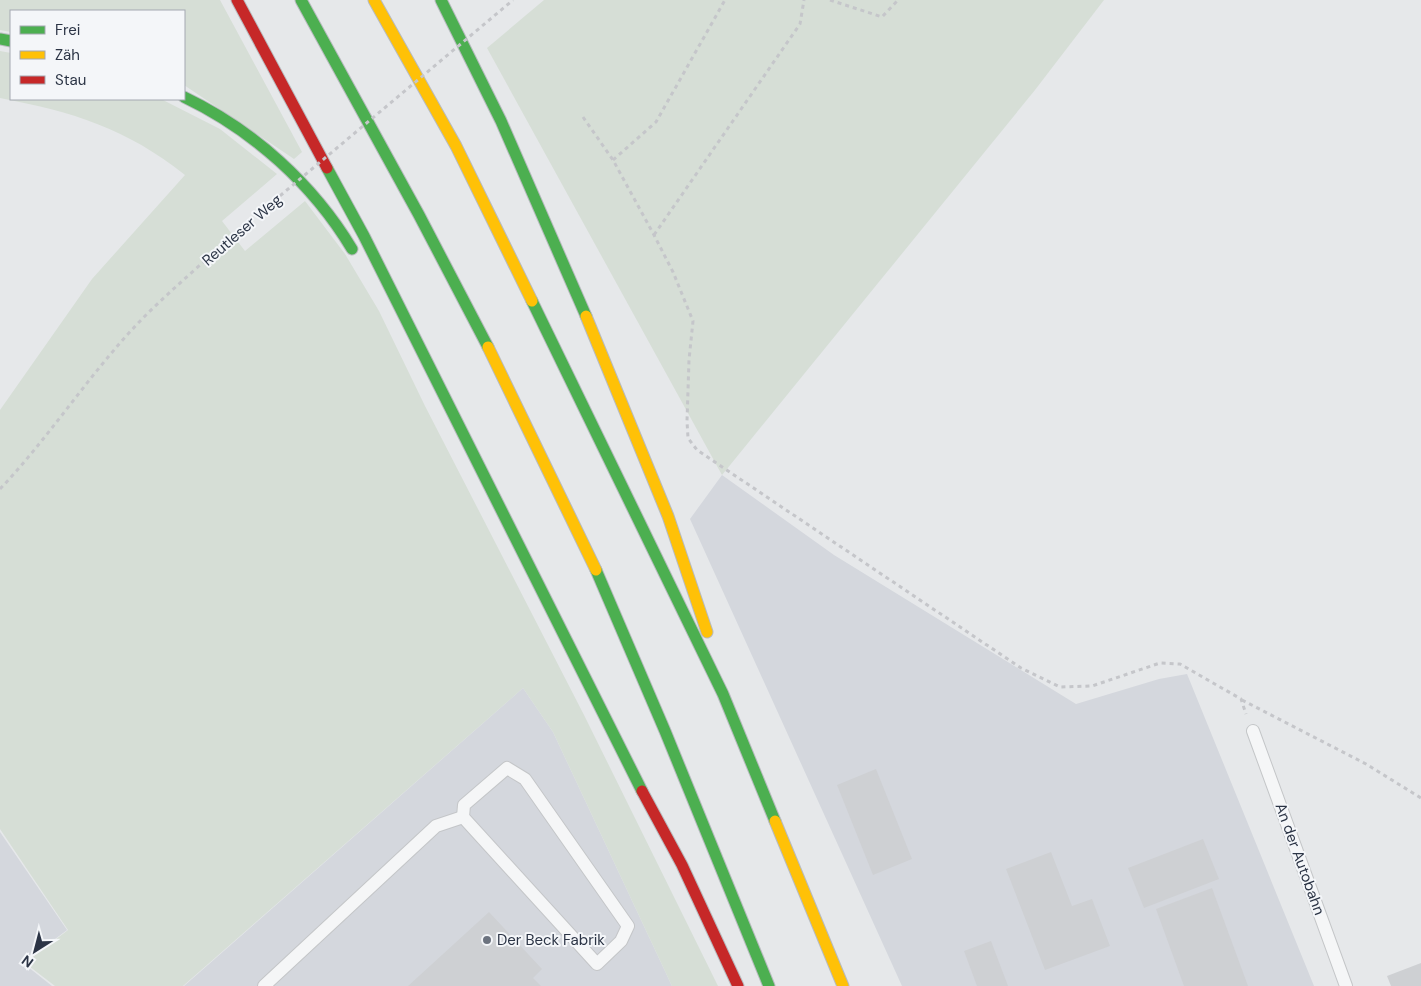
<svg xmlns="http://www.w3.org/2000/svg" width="1421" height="986" font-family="'DM Sans',sans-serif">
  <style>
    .built { fill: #d4d7dd }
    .green { fill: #d6ded6 }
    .building { fill: #ced0d3 }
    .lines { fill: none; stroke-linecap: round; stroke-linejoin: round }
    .lane-casing { stroke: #c4c6c8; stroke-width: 14 }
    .fast-casing { stroke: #b8bbbf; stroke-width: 13 }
    .slow-casing { stroke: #b8bbbf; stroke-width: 13 }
    .jam-casing { stroke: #b8bbbf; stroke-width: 13 }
    .path { stroke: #c5c6ca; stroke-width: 3; stroke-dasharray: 4 4; stroke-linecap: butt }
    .lane { stroke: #f5f6f7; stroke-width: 12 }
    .fast { stroke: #4caf50; stroke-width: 11 }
    .slow { stroke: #ffc107; stroke-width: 11 }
    .jam { stroke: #c62828; stroke-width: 11 }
    .path-bridge { stroke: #c5c6ca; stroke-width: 3; stroke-dasharray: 4 4; stroke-linecap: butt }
    .poi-dot { fill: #6c737f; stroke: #f4f6f9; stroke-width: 2 }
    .labels { text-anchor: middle; stroke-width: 4; stroke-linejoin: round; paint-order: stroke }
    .street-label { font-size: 15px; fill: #2b3445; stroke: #f4f6f9 }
    .poi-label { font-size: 15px; fill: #2b3445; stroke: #f4f6f9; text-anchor: start }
  </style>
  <rect width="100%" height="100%" fill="#e6e8ea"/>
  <!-- built -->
  <g class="built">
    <polygon points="722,475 834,555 1076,704 1159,679 1187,674 1314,986 902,986 690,519"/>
    <polygon points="523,688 553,732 672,986 184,986"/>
    <polygon points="0,832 67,930 23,963 52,986 0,986"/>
  </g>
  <!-- green -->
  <g class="green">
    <polygon points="0,0 220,0 302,152 294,159 184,85 184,11 11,11 11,32 0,30"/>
    <polygon points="544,0 1104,0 1035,90 722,475 487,48"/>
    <path d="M0 51 11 53V99H161L220 129 277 174 222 221 245 251 305 201 345 254 379 311 425 406 584 715 718 986H672L553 732 523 688 183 986H55L25 963 68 930 0 829V410L92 279 185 175C126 128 73 112 0 98Z"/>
  </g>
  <!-- building -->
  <g class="building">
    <polygon points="876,769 912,859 873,875 837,785"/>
    <polygon points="1203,839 1219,879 1144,908 1128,868"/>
    <polygon points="1051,852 1072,906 1092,899 1110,946 1045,970 1006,869"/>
    <polygon points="1212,888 1248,986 1184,986 1156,909"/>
    <polygon points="489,912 542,969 533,978 541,986 408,986"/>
    <polygon points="991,941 1008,986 977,986 964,951"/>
    <polygon points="1421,963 1421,986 1391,986 1387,976"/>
  </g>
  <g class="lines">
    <!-- lane casing -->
    <g class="lane-casing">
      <g id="lane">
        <polyline points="1253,731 1346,986"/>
        <polygon points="507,768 525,779 628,926 621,941 597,964 463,817 464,805"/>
        <polyline points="264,986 436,826 463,817"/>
      </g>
    </g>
    <!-- fast casing -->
    <g class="fast-casing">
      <g id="fast">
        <polyline points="301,0 419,215 488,347"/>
        <polyline points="441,0 501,121 586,316"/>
        <polyline points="0,39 11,41"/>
        <path d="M184 97C253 130 313 184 352 249"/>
        <polyline points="327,168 364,236 642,791"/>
        <polyline points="532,301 723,694 775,821"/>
        <polyline points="596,570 665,731 769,986"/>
      </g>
    </g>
    <!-- slow casing -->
    <g class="slow-casing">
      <g id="slow">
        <polyline points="374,0 456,146 532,301"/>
        <polyline points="586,316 668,516 707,632"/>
        <polyline points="488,347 596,570"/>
        <polyline points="775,821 843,986"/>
      </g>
    </g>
    <!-- jam casing -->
    <g class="jam-casing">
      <g id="jam">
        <polyline points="237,0 327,168"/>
        <polyline points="642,791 682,865 738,986"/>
      </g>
    </g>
    <!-- path -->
    <g class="path">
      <polyline points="830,0 882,17 898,0"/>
      <polyline points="583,117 613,160 654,235 673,272 693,321 689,360 687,421 688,438 697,450 1021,668 1060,687 1092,686 1160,663 1180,664 1241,699 1246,714"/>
      <polyline points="613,160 656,122 725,0"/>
      <polyline points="654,235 800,24 804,0"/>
      <path d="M0 489C52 434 92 370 144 317 172 289 203 263 231 237"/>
      <polyline points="1242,700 1366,764 1421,798"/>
    </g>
    <!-- lane -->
    <use href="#lane" class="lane"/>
    <!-- fast -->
    <use href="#fast" class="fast"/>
    <!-- slow -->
    <use href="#slow" class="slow"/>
    <!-- jam -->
    <use href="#jam" class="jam"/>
    <!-- path-bridge -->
    <polyline class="path-bridge" points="231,237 513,0"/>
  </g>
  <!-- markers -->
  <circle class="poi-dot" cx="487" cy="940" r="5"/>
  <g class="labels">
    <!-- street labels -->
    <g class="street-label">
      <text transform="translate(242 230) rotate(-41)" y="5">Reutleser Weg</text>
      <text transform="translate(1300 859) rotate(70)" y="5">An der Autobahn</text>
    </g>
    <!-- poi labels -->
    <g class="poi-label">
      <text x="497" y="945">Der Beck Fabrik</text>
    </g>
  </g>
  <!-- legend -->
  <rect x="10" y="10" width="175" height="90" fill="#f4f6f9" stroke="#a4a8b1"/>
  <rect x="20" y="26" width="25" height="8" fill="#4caf50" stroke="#a4a8b1"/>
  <text x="55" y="35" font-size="15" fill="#2b3445">Frei</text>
  <rect x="20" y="51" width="25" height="8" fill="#ffc107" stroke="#a4a8b1"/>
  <text x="55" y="60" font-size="15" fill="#2b3445">Zäh</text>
  <rect x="20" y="76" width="25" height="8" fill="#c62828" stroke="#a4a8b1"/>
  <text x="55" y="85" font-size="15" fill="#2b3445">Stau</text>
  <!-- north arrow -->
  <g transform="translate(35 951) rotate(216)" stroke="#f4f6f9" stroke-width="4" paint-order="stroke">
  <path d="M0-4L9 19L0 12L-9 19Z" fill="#2b3445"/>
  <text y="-8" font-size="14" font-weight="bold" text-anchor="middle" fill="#2b3445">N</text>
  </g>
</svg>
